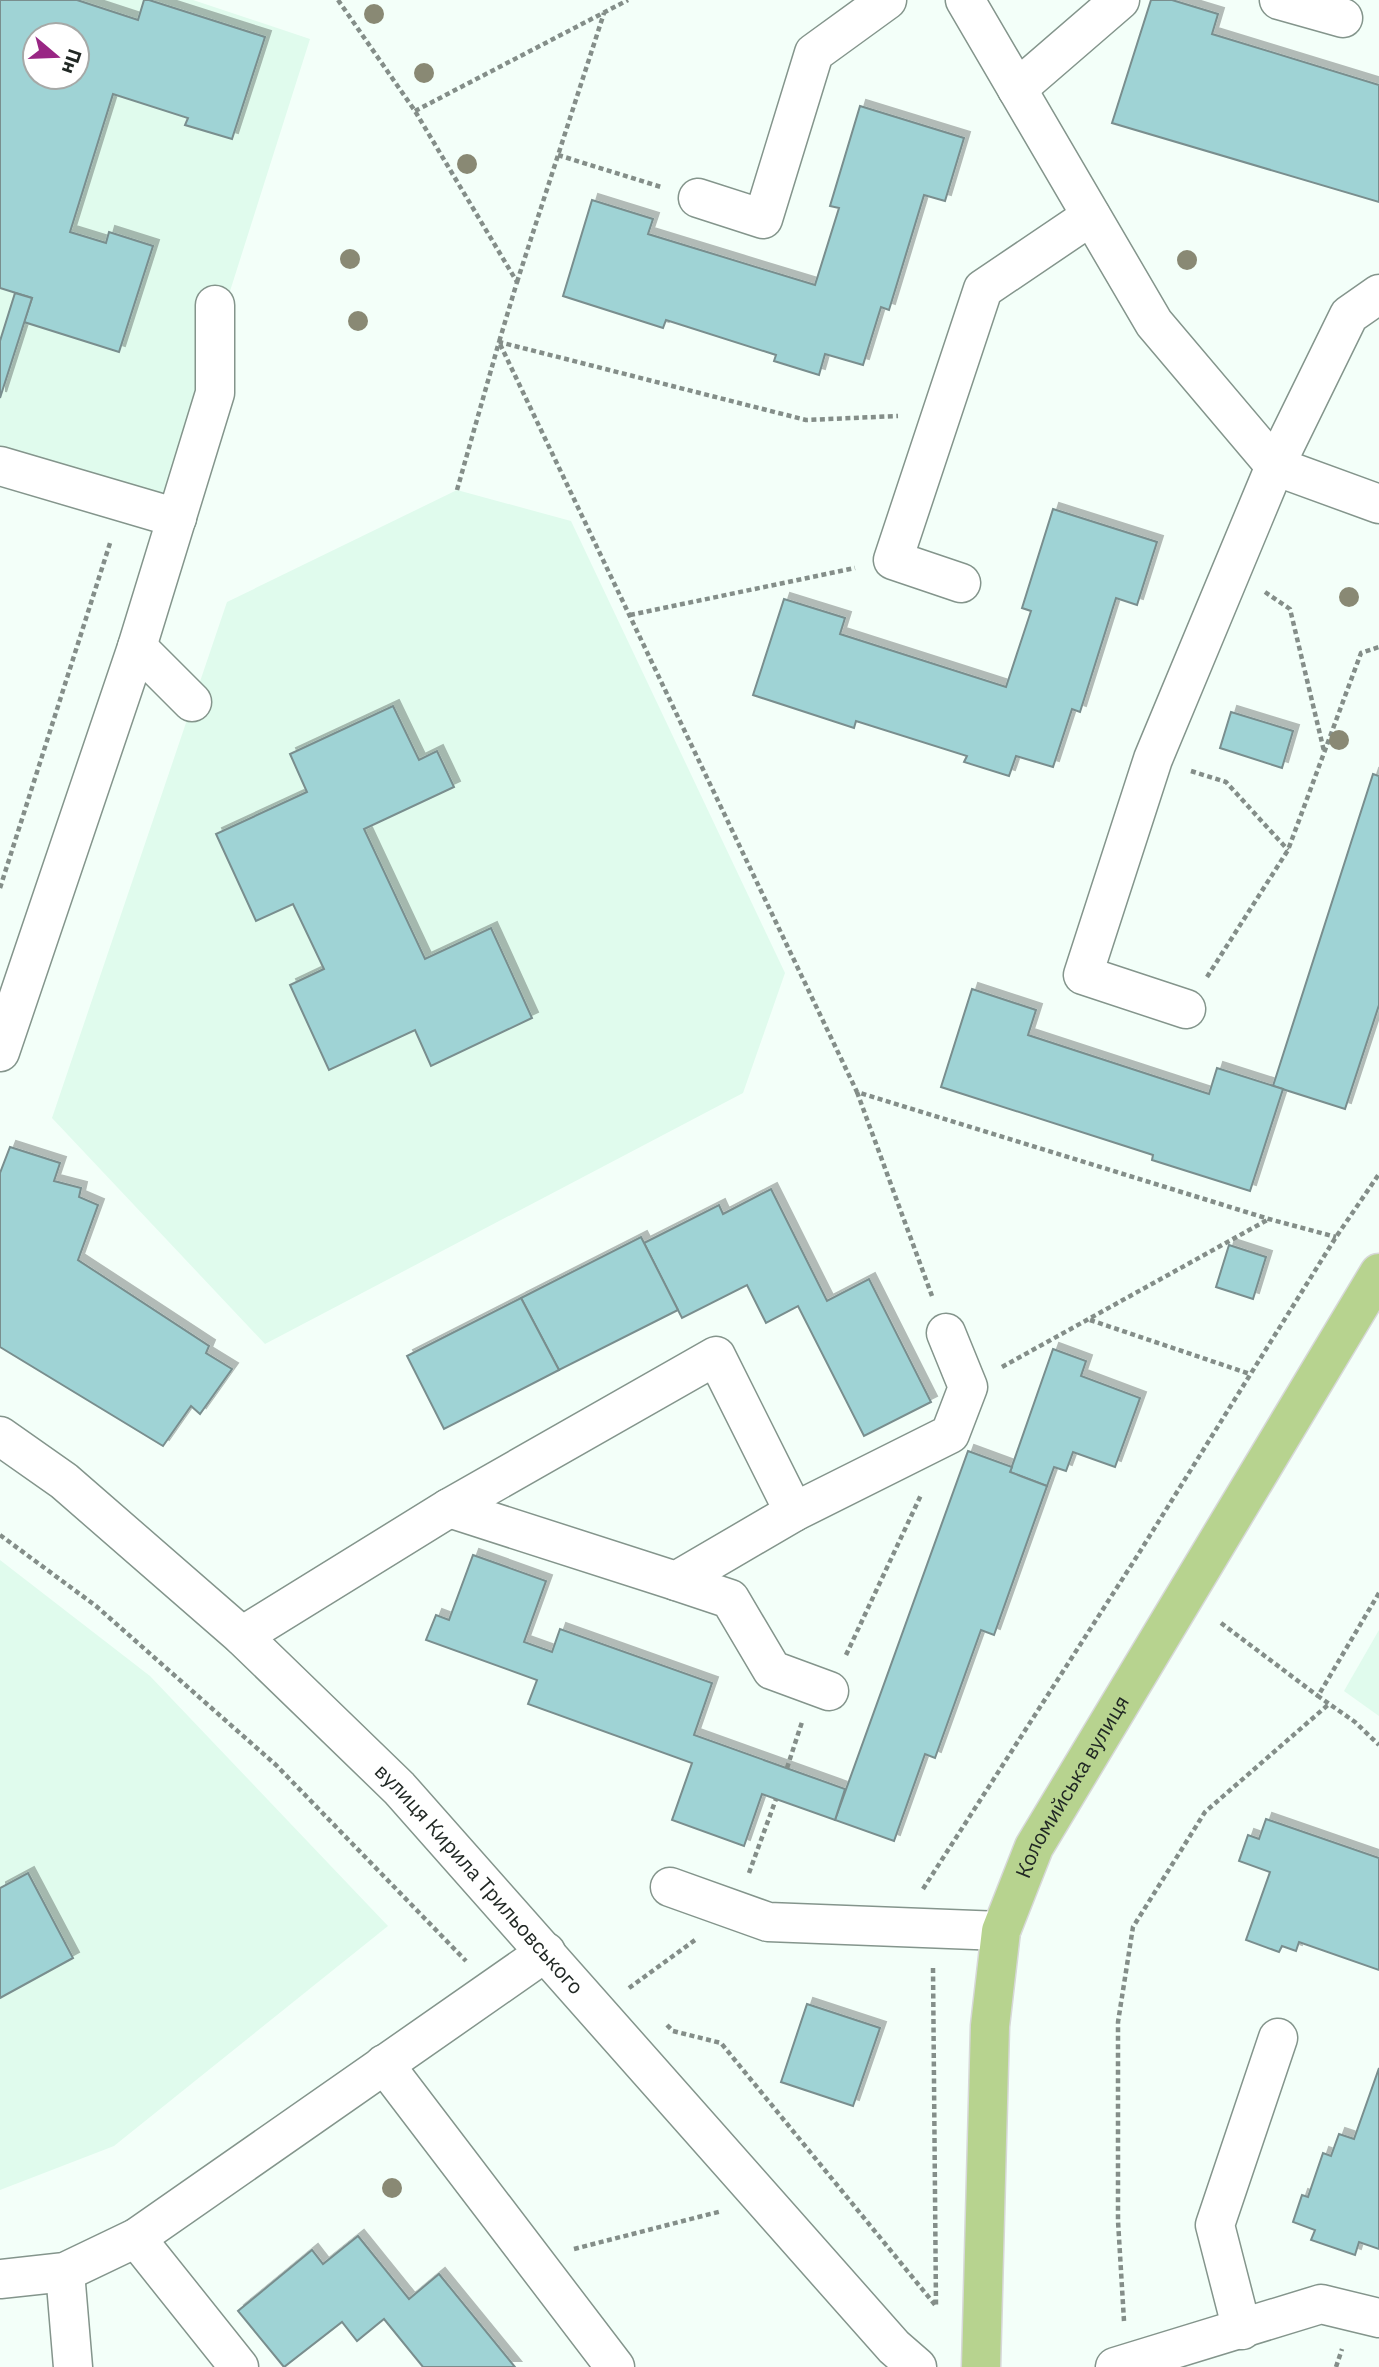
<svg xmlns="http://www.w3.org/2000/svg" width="1379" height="2367" font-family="'IBM Plex Sans',sans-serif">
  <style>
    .built { fill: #e0fbed; fill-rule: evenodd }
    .building { fill: #9fd3d5; stroke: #798e8e; stroke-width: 2; fill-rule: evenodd; filter: url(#shadow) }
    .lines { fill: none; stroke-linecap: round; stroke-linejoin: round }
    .minor-casing { stroke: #84958c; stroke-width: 41 }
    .major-casing { stroke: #d7d8d8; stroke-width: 41 }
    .path { stroke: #848e89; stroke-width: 4.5; stroke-dasharray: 5 3.5; stroke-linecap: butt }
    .minor { stroke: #fff; stroke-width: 38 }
    .major { stroke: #b7d38f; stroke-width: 38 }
    .tree { fill: #898974 }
    .labels { text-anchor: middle; stroke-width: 5; stroke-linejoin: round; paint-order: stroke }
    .street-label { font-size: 21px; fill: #212824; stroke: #fff }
  </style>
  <defs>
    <filter id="shadow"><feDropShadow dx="6" dy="-6" stdDeviation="0" flood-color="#0004"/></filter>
  </defs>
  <rect width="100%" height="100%" fill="#f3fff9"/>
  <!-- built -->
  <g class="built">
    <path d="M0 0H193L310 39 165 496 0 446ZM35 35H77V77H35Z"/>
    <polygon points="457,490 571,521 785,973 743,1093 265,1344 52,1118 227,602"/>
    <polygon points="0,1560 150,1676 388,1926 114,2146 0,2190"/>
    <polygon points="1379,1630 1379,1716 1344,1691"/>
  </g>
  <!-- building -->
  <g class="building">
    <path d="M0 0H77L138 20 144 0H149L265 37 232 139 185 125 188 118 113 94 70 232 106 243 109 232 153 246 119 352 24 322 32 298 0 288ZM35 35H77V77H35Z"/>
    <polygon points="1151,0 1172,0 1218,14 1212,34 1379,85 1379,202 1112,123"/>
    <polygon points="860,106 964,138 945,201 924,195 889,310 881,307 863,365 825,354 819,375 774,361 776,355 666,320 663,328 563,296 592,200 653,219 648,234 815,285 839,208 830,206"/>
    <polygon points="15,293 32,298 0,398 0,341"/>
    <polygon points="1053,509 1157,542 1137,605 1116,598 1080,712 1072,709 1053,767 1016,756 1009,776 964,762 967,756 856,721 854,728 753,695 784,599 845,618 840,634 1006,687 1031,611 1022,608"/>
    <polygon points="393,706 419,760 437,751 454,787 364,829 425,959 491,928 532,1018 431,1066 415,1030 329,1070 290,985 324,969 293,904 256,921 216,834 307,792 290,754"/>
    <polygon points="1231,712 1293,731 1282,768 1220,748"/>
    <polygon points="1373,774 1379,776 1379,1005 1345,1109 1273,1086"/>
    <polygon points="972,989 1036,1010 1028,1035 1172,1082 1209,1094 1217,1068 1283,1089 1250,1191 1152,1160 1153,1155 941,1087"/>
    <polygon points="10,1147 60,1163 54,1181 81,1188 79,1197 98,1205 78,1260 209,1346 206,1353 232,1369 200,1414 191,1406 163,1446 0,1347 0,1173"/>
    <polygon points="771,1189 827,1301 869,1279 931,1402 864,1436 798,1306 766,1323 747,1285 682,1318 644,1243 719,1205 723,1214"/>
    <polygon points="641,1237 678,1310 559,1370 521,1298"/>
    <polygon points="1229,1245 1266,1257 1253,1299 1216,1287"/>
    <polygon points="521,1298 559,1370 444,1429 407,1356"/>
    <polygon points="1053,1349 1086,1361 1081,1376 1140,1398 1115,1467 1073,1452 1066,1471 1054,1467 1047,1486 1010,1472"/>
    <polygon points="968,1451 1012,1467 1010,1472 1047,1486 994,1635 981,1630 935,1758 925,1754 894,1841 835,1820"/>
    <polygon points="473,1555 546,1581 524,1642 552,1652 560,1629 712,1683 694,1735 845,1789 835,1820 762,1794 744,1846 672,1820 692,1763 528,1704 537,1680 426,1640 436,1615 449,1620"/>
    <polygon points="1266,1819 1379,1858 1379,1970 1299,1942 1296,1951 1282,1946 1279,1952 1246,1940 1270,1872 1239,1861 1248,1835 1259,1839"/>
    <polygon points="28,1873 73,1958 0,1998 0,1888"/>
    <polygon points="807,2004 880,2028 853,2106 781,2082"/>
    <polygon points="1379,2068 1379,2249 1359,2242 1355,2255 1311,2240 1315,2230 1293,2222 1302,2195 1308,2197 1323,2153 1331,2156 1339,2134 1354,2139"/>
    <polygon points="358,2236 409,2299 439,2274 515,2367 423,2367 384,2319 357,2341 342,2322 284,2367 238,2311 312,2250 323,2264"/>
  </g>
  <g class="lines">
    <!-- minor casing -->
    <g class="minor-casing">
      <g id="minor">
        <polyline points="965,0 1154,323 1275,466 1379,504"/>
        <polyline points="1279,0 1343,18"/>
        <polyline points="1017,89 1120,0"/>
        <polyline points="698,198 763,219 814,53 887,0"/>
        <polyline points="0,466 177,518"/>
        <polyline points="961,583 893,560 983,289 1091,216"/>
        <polyline points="137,647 192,702"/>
        <polyline points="1186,1009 1083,975 1153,759 1275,466 1349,315 1379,294"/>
        <polyline points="0,1052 137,647 215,393 215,305"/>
        <path id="s1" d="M0 1436 64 1481 242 1636 399 1788 894 2347 917 2367"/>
        <polyline points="449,1508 676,1581 794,1512 950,1434 968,1387 946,1333"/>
        <polyline points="676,1581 730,1599 772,1670 829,1691"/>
        <polyline points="242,1636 449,1508 716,1356 794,1512"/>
        <polyline points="670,1887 768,1922 1001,1931"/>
        <polyline points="384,2064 615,2367"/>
        <polyline points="136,2238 239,2367"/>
        <polyline points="65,2272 73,2367"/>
        <polyline points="0,2279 65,2272 136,2238 546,1952"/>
        <polyline points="1242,2330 1215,2225 1278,2038"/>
        <polyline points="1115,2367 1321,2304 1379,2318"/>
      </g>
    </g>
    <!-- major casing -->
    <g class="major-casing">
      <g id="major">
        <path id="s2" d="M981 2367 990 2026 1001 1931 1034 1847 1379 1273"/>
      </g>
    </g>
    <!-- path -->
    <g class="path">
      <polyline points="338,0 415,111 517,282 499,342 857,1092 1269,1219 1336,1237"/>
      <polyline points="415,111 628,0"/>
      <polyline points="558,155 661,187"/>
      <polyline points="517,282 604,13"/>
      <polyline points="457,490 499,342 806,420 898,416"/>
      <polyline points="1265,592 1290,609 1324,751"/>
      <polyline points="630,615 855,568"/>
      <polyline points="1191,771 1226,782 1288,850"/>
      <polyline points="0,888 111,540"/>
      <polyline points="1207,977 1288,850 1361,653 1379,647"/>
      <polyline points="857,1092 932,1296"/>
      <polyline points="1090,1320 1250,1374"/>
      <polyline points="1002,1367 1269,1219"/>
      <polyline points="0,1535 96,1606 276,1765 466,1961"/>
      <polyline points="1379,1593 1318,1696 1355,1722 1379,1745"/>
      <polyline points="1221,1623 1318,1696"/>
      <polyline points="846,1655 921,1495"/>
      <polyline points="787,1768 802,1722"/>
      <polyline points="749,1873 776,1799"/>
      <polyline points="923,1889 1134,1561 1336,1237 1379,1174"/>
      <polyline points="933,1968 936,2306"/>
      <polyline points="629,1988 695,1940"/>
      <polyline points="667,2025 673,2031 721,2043 936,2306"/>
      <polyline points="574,2249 722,2211"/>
      <polyline points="1124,2321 1118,2221 1118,2022 1133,1927 1205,1812 1329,1704"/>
      <polyline points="1336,2367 1342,2349"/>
    </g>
    <!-- minor -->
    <use href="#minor" class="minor"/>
    <!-- major -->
    <use href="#major" class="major"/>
  </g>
  <!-- trees -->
  <g class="tree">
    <circle cx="374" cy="14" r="10"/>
    <circle cx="424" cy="73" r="10"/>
    <circle cx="467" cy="164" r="10"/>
    <circle cx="350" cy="259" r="10"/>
    <circle cx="1187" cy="260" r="10"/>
    <circle cx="358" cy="321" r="10"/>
    <circle cx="1349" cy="597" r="10"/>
    <circle cx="1339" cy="740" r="10"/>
    <circle cx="392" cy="2188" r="10"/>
  </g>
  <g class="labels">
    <!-- street labels -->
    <g class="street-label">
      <text dy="7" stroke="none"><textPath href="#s2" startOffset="598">Коломийська вулиця</textPath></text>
      <text dy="7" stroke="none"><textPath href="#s1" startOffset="654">вулиця Кирила Трильовського</textPath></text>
    </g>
  </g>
  <!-- north arrow -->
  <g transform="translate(56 56) rotate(109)"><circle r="33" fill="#ffffff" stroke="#a6a9a7" stroke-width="2"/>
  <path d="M0-5L12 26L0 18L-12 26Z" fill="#992684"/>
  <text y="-10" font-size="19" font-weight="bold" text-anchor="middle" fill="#212824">Пн</text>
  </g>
</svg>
